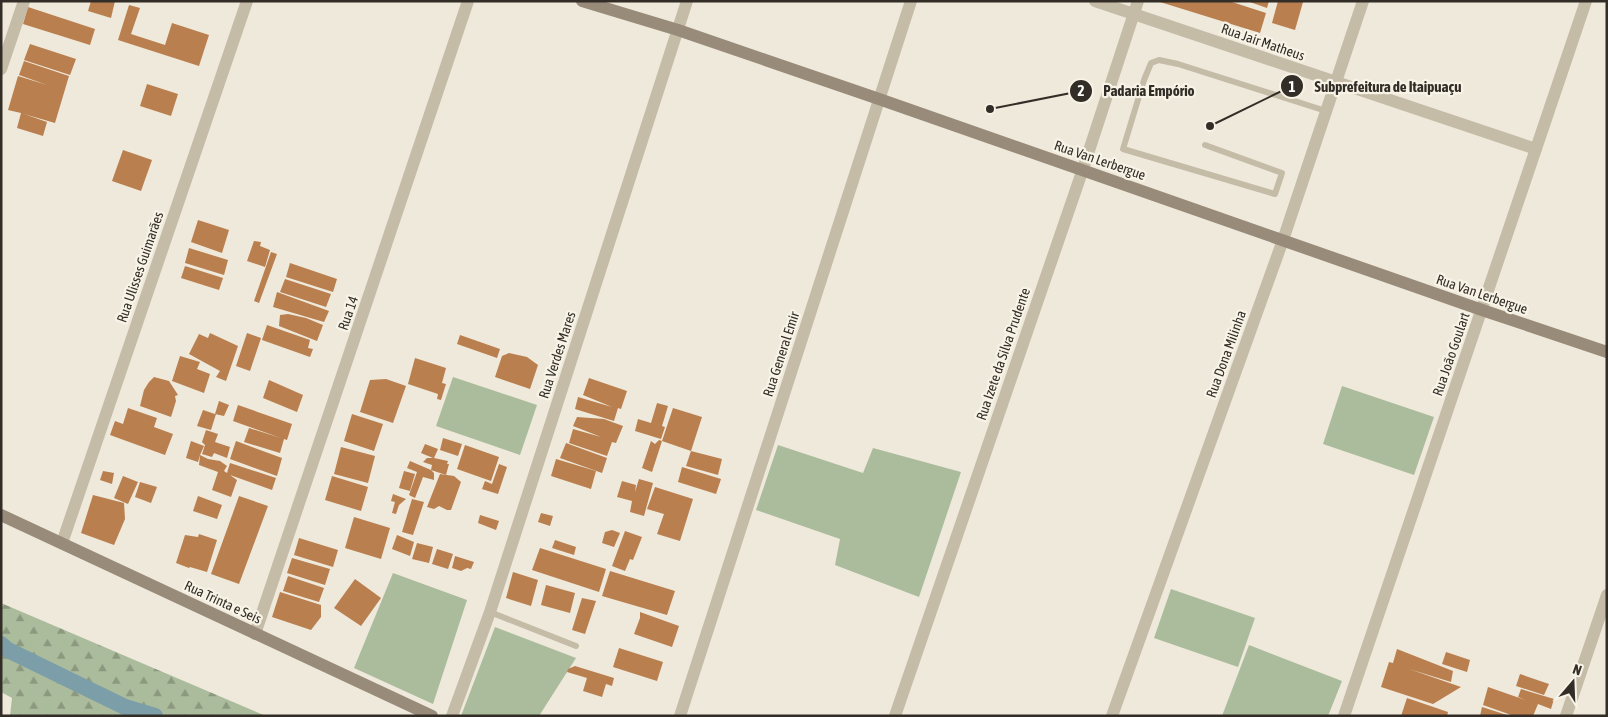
<svg xmlns="http://www.w3.org/2000/svg" width="1608" height="717" font-family="'Asap Condensed',sans-serif">
  <style>
    .grass { fill: #abbc9c }
    .forest { fill: url(#forest-firs) }
    .lines { fill: none; stroke-linecap: round; stroke-linejoin: round }
    .canal { stroke: #7c9ea9; stroke-width: 16 }
    .building { fill: #b97f4e }
    .lane { stroke: #c5bca8; stroke-width: 6 }
    .street { stroke: #c5bca8; stroke-width: 12 }
    .secondary { stroke: #998b7a; stroke-width: 12 }
    .labels { text-anchor: middle; stroke-width: 4.5; stroke-linejoin: round; paint-order: stroke }
    .street-label { font-size: 14px; fill: #332d27; stroke: #f7f3e6 }
    .leader { fill: none; stroke: #332d27; stroke-width: 2 }
    .callout-dot { fill: #332d27; stroke: #f7f3e6; stroke-width: 2 }
    .mark-label { font-size: 15px; text-anchor: middle; font-weight: bold; fill: #fff }
    .callout-label { font-size: 15px; text-anchor: middle; font-weight: bold; fill: #332d27; stroke: #f7f3e6; stroke-width: 4.5; stroke-linejoin: round; paint-order: stroke }
  </style>
  <defs>
    <pattern id="forest-firs" width="22" height="20" patternUnits="userSpaceOnUse" patternTransform="scale(1.25)"><rect width="22" height="20" fill="#abbc9c"/><path d="M5 1l3.5 6h-7zM16 11l3.5 6h-7z" fill="#8c997f"/></pattern>
  </defs>
  <rect width="100%" height="100%" fill="#efe9db"/>
  <!-- grass -->
  <g class="grass">
    <polygon points="453,377 537,405 520,455 436,426"/>
    <polygon points="1342,386 1434,417 1414,475 1323,444"/>
    <polygon points="778,445 863,473 873,448 961,472 919,597 835,565 840,539 756,510"/>
    <polygon points="393,573 467,600 433,704 354,668"/>
    <polygon points="1171,589 1255,618 1238,667 1154,638"/>
    <polygon points="495,627 576,658 539,716 461,716"/>
    <polygon points="1249,645 1342,681 1328,716 1222,716"/>
  </g>
  <!-- forest -->
  <polygon class="forest" points="1,603 266,716 10,716 12,698 1,692"/>
  <g class="lines">
    <!-- canal -->
    <polyline class="canal" points="1,644 8,650 125,707 155,716"/>
  </g>
  <!-- building -->
  <g class="building">
    <polygon points="91,1 115,1 111,18 88,11"/>
    <polygon points="1229,1 1266,13 1260,33 1160,2"/>
    <polygon points="1247,1 1269,1 1267,8"/>
    <polygon points="1278,1 1303,2 1295,30 1272,23"/>
    <polygon points="129,5 140,8 131,34 165,45 172,23 209,35 199,66 118,40"/>
    <polygon points="28,7 95,29 90,45 23,24"/>
    <polygon points="30,44 76,59 70,75 24,60"/>
    <polygon points="24,61 69,76 55,123 24,114 47,122 43,136 17,128 21,113 8,110 18,76 47,85 19,75"/>
    <polygon points="147,84 178,94 171,116 140,106"/>
    <polygon points="123,150 152,160 141,191 112,181"/>
    <polygon points="198,220 229,230 222,253 191,242"/>
    <polygon points="254,241 261,242 260,246 270,250 265,267 247,261"/>
    <polygon points="189,248 228,260 224,275 185,263"/>
    <polygon points="271,252 277,254 259,303 254,301"/>
    <polygon points="290,263 337,279 333,292 286,277"/>
    <polygon points="185,266 223,278 219,290 181,278"/>
    <polygon points="285,279 331,294 326,307 280,292"/>
    <polygon points="277,292 329,311 324,322 273,307"/>
    <polygon points="288,314 306,318 323,325 317,341 279,326 280,315"/>
    <polygon points="267,325 310,340 308,348 313,349 310,357 262,340"/>
    <polygon points="210,333 238,346 226,381 216,377 220,371 189,354 199,334 208,338"/>
    <polygon points="247,333 261,338 250,371 236,366"/>
    <polygon points="460,335 500,349 497,358 457,344"/>
    <polygon points="509,353 527,357 538,365 530,389 495,377 502,356"/>
    <polygon points="180,356 200,362 197,369 210,374 204,393 172,381"/>
    <polygon points="415,358 446,368 442,383 446,384 441,400 437,399 438,394 408,384"/>
    <polygon points="154,377 169,381 178,395 175,396 176,401 171,417 140,406 144,390 149,382"/>
    <polygon points="589,378 627,391 621,409 618,408 614,421 575,409 578,397 612,407 583,395"/>
    <polygon points="386,379 406,386 393,423 360,412 370,380"/>
    <polygon points="269,380 303,395 297,412 263,398"/>
    <polygon points="219,401 229,405 224,416 215,414 216,414 211,430 197,426 203,410 215,414"/>
    <polygon points="657,403 668,406 662,426 665,427 661,439 635,431 638,419 651,423"/>
    <polygon points="238,405 292,424 287,440 284,439 280,453 244,442 249,428 281,438 233,421"/>
    <polygon points="128,408 157,418 154,427 173,434 165,455 110,435 115,421 123,424"/>
    <polygon points="673,408 702,417 691,451 662,441"/>
    <polygon points="352,414 383,424 374,451 344,441"/>
    <polygon points="577,417 604,419 623,426 616,443 612,442 607,456 569,443 573,429 601,437 573,426"/>
    <polygon points="206,430 218,434 215,442 230,447 227,458 214,453 212,457 202,454 205,445 202,442"/>
    <polygon points="443,438 462,444 458,456 440,450"/>
    <polygon points="659,440 662,441 652,472 642,468 651,441 655,444"/>
    <polygon points="191,441 204,446 200,455 208,459 220,461 227,466 224,471 227,473 230,463 276,478 272,490 230,475 237,480 231,497 212,490 218,472 199,465 200,455 198,462 186,458"/>
    <polygon points="236,441 282,458 277,476 230,459"/>
    <polygon points="566,443 607,458 602,473 560,458"/>
    <polygon points="425,444 438,449 434,458 448,461 447,464 449,464 446,475 431,470 434,473 434,480 423,477 415,498 409,495 417,472 407,468 410,461 431,470 432,465 423,462 427,458 433,458 421,453"/>
    <polygon points="465,445 499,457 491,481 457,469"/>
    <polygon points="341,447 375,456 368,483 334,474"/>
    <polygon points="691,451 722,459 718,475 686,466"/>
    <polygon points="556,459 596,471 591,489 551,476"/>
    <polygon points="499,464 507,467 498,494 482,489 485,481 492,484"/>
    <polygon points="682,467 721,479 716,494 678,482"/>
    <polygon points="103,471 114,473 112,484 100,480"/>
    <polygon points="404,471 415,474 410,491 399,488"/>
    <polygon points="440,474 454,476 461,482 451,510 447,510 439,506 434,509 427,507"/>
    <polygon points="123,476 138,482 128,504 114,498"/>
    <polygon points="332,476 368,487 361,511 325,500"/>
    <polygon points="639,479 653,483 644,516 630,512 632,501 617,497 622,481 636,485 635,492"/>
    <polygon points="140,482 157,487 151,503 135,497"/>
    <polygon points="655,487 693,499 680,541 657,534 664,514 647,509"/>
    <polygon points="393,494 406,499 399,505 396,514 392,513 395,502 391,501"/>
    <polygon points="93,495 124,503 125,519 114,545 81,533"/>
    <polygon points="198,496 222,505 217,519 193,511"/>
    <polygon points="239,496 268,506 239,584 211,574"/>
    <polygon points="412,499 424,502 413,535 402,532"/>
    <polygon points="541,513 553,516 550,526 538,522"/>
    <polygon points="480,515 499,521 496,530 478,523"/>
    <polygon points="354,517 390,528 381,559 345,548"/>
    <polygon points="612,530 620,533 614,547 602,543 605,532"/>
    <polygon points="625,531 642,537 633,560 630,559 625,571 612,566"/>
    <polygon points="199,534 217,540 207,572 190,567 189,568 176,563 185,535 198,537"/>
    <polygon points="397,535 414,542 410,556 392,549"/>
    <polygon points="299,538 338,550 333,567 294,555"/>
    <polygon points="555,540 576,547 574,555 552,548"/>
    <polygon points="417,543 433,547 429,563 412,559"/>
    <polygon points="540,548 606,569 599,592 532,570"/>
    <polygon points="437,549 453,554 448,569 432,564"/>
    <polygon points="455,556 474,562 471,569 467,568 461,571 452,568"/>
    <polygon points="292,558 330,569 325,585 287,573"/>
    <polygon points="610,571 675,591 667,615 602,596"/>
    <polygon points="513,572 538,580 531,606 506,598"/>
    <polygon points="288,576 324,588 319,602 283,591"/>
    <polygon points="355,579 381,598 361,626 334,608"/>
    <polygon points="546,585 575,593 570,613 541,605"/>
    <polygon points="280,592 321,605 321,617 311,630 272,617"/>
    <polygon points="582,598 596,601 585,634 572,630"/>
    <polygon points="640,612 679,626 672,647 634,634 640,618"/>
    <polygon points="619,648 663,662 657,681 613,667"/>
    <polygon points="1397,649 1453,671 1451,682 1409,669 1461,687 1433,704 1381,687 1389,662 1393,663"/>
    <polygon points="1446,652 1470,660 1467,672 1442,664"/>
    <polygon points="575,666 614,678 612,686 606,684 602,697 583,691 587,678 567,672 568,669"/>
    <polygon points="1520,674 1549,684 1544,695 1516,686"/>
    <polygon points="1488,687 1528,701 1518,697 1521,689 1554,699 1551,709 1538,704 1533,716 1514,716 1483,705"/>
    <polygon points="1407,698 1448,712 1447,716 1401,716"/>
    <polygon points="1482,707 1507,715 1507,716 1480,716"/>
  </g>
  <g class="lines">
    <!-- lane -->
    <g class="lane">
      <polyline points="1205,145 1282,173 1275,194 1123,149 1144,80 1151,63 1159,60 1178,64 1326,111"/>
      <polyline points="490,612 576,646"/>
    </g>
    <!-- street -->
    <g class="street">
      <polyline points="1095,1 1536,149"/>
      <polyline points="1,69 24,1"/>
      <polyline points="62,543 247,1"/>
      <polyline points="255,634 468,1"/>
      <polyline points="452,716 490,612 687,1"/>
      <polyline points="680,716 911,1"/>
      <polyline points="895,716 1083,169 1138,1"/>
      <polyline points="1112,716 1283,240 1363,1"/>
      <polyline points="1344,716 1586,1"/>
      <polyline points="1566,716 1607,595"/>
    </g>
    <!-- secondary -->
    <g class="secondary">
      <polyline points="582,1 678,30 879,99 1482,310 1607,352"/>
      <polyline points="1,515 432,716"/>
    </g>
  </g>
  <g class="labels">
    <!-- street labels -->
    <g class="street-label">
      <text transform="translate(1263 42) rotate(19)" y="5">Rua Jair Matheus</text>
      <text transform="translate(1100 160) rotate(19)" y="5">Rua Van Lerbergue</text>
      <text transform="translate(140 267) rotate(-71)" y="5">Rua Ulisses Guimarães</text>
      <text transform="translate(1482 294) rotate(19)" y="5">Rua Van Lerbergue</text>
      <text transform="translate(348 313) rotate(-71)" y="5">Rua 14</text>
      <text transform="translate(781 354) rotate(-72)" y="5">Rua General Emir</text>
      <text transform="translate(1003 354) rotate(-71)" y="5">Rua Izete da Silva Prudente</text>
      <text transform="translate(1226 354) rotate(-70)" y="5">Rua Dona Milinha</text>
      <text transform="translate(1451 354) rotate(-71)" y="5">Rua João Goulart</text>
      <text transform="translate(557 355) rotate(-72)" y="5">Rua Verdes Mares</text>
      <text transform="translate(223 602) rotate(25)" y="5">Rua Trinta e Seis</text>
    </g>
  </g>
  <!-- callouts -->
  <path class="leader" d="M1210 126L1292 86M990 109L1081 91"/>
  <g class="callout-dot">
    <circle cx="1210" cy="126" r="5"/>
    <circle cx="990" cy="109" r="5"/>
    <circle cx="1292" cy="86" r="12"/>
    <circle cx="1081" cy="91" r="12"/>
  </g>
  <g class="mark-label">
    <text x="1292" y="92">1</text>
    <text x="1081" y="96">2</text>
  </g>
  <g class="callout-label">
    <text x="1388" y="92">Subprefeitura de Itaipuaçu</text>
    <text x="1149" y="96">Padaria Empório</text>
  </g>
  <!-- border -->
  <rect width="1608" height="717" fill="none" stroke="#332d27" stroke-width="5"/>
  <!-- north arrow -->
  <g transform="translate(1573 682) rotate(19)" stroke="#f7f3e6" stroke-width="4" paint-order="stroke">
  <path d="M0-4L9 19L0 12L-9 19Z" fill="#332d27"/>
  <text y="-8" font-size="14" font-weight="bold" text-anchor="middle" fill="#332d27">N</text>
  </g>
</svg>
